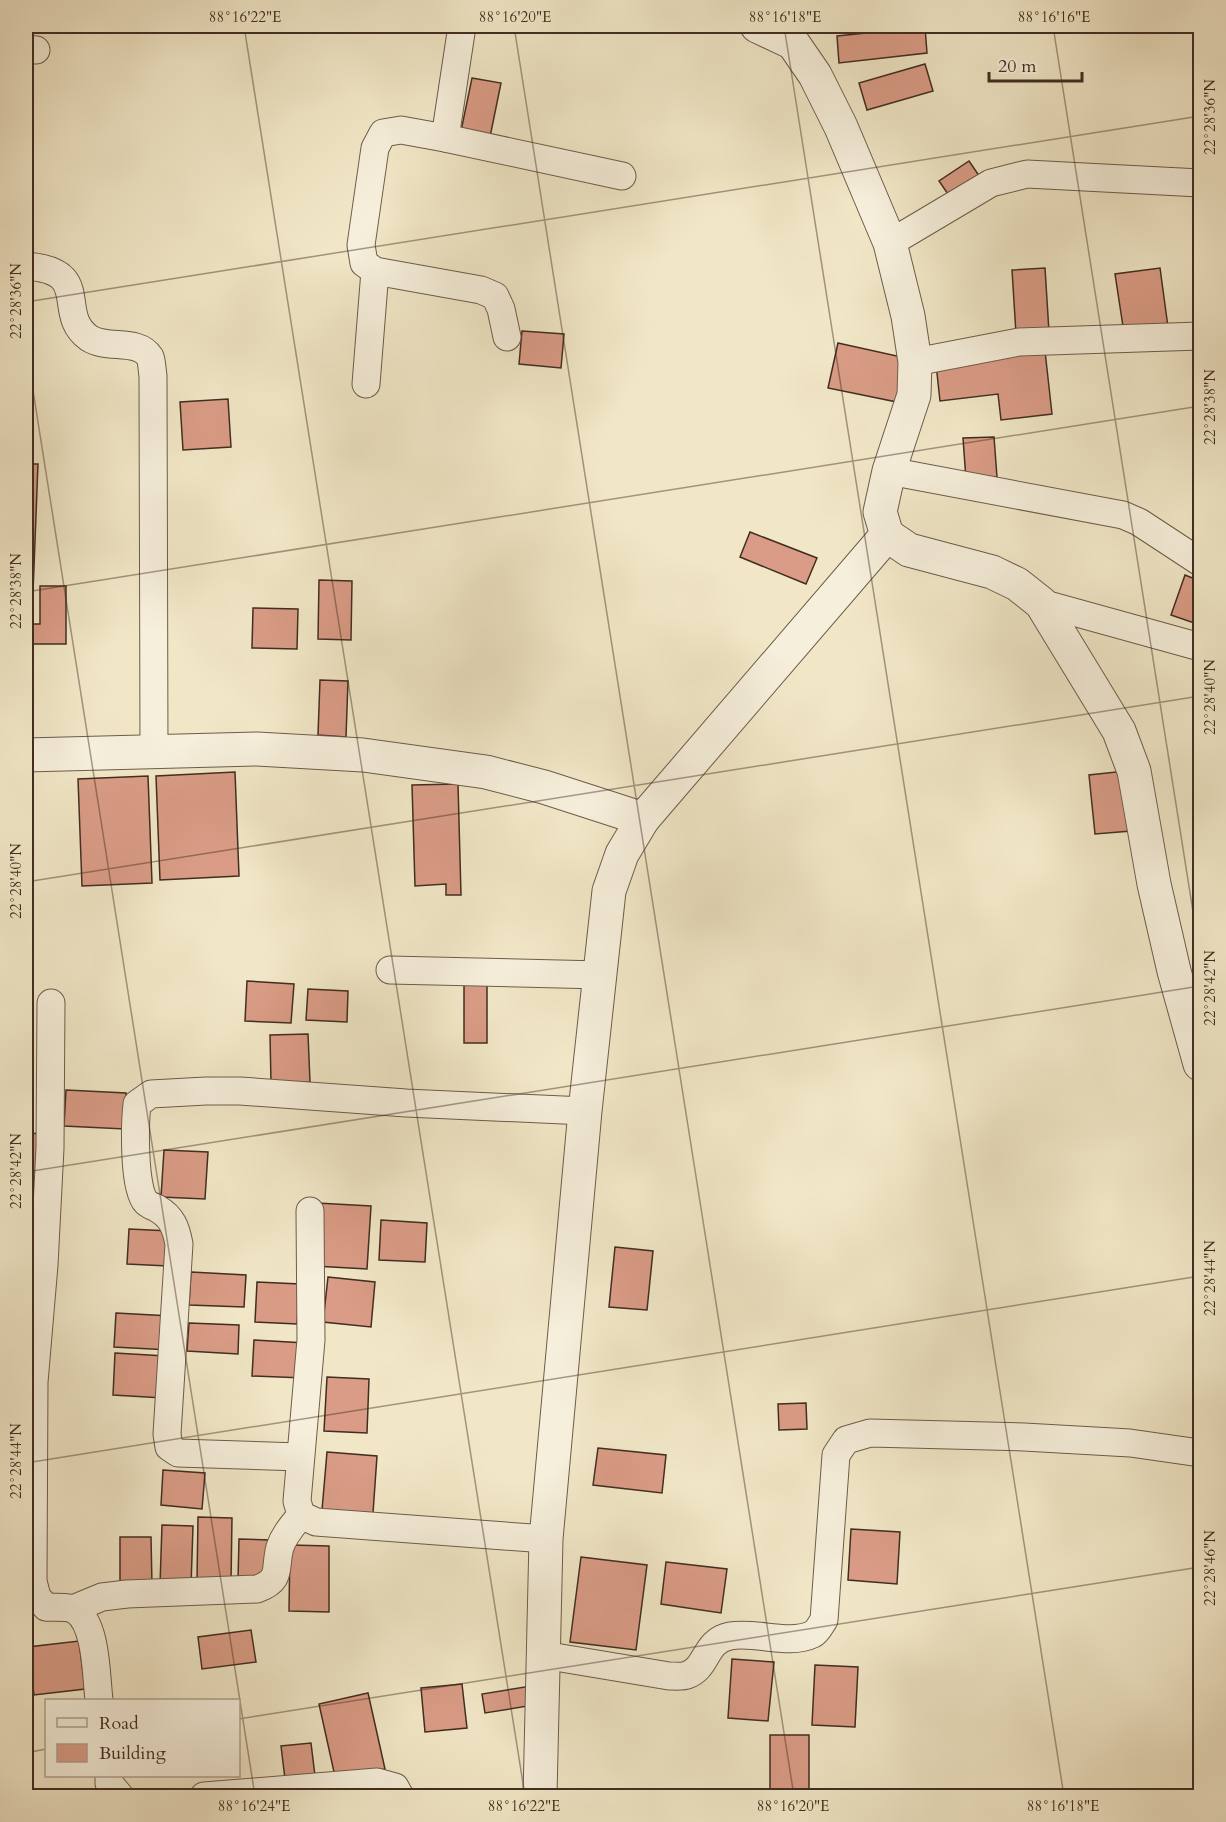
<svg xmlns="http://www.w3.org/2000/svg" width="1226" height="1822" font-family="Cardo,serif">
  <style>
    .building { fill: #da9c86; stroke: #412d21; stroke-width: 1.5 }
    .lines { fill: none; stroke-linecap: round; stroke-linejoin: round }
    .minor-casing { stroke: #6d5c4a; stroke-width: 29 }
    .tertiary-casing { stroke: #6d5c4a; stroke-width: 35 }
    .minor { stroke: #f6efdb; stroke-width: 27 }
    .tertiary { stroke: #f6efdb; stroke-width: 33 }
    .ticks { fill: none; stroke: #412d21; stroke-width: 1.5; stroke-opacity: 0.45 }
    .neatline { fill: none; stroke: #412d21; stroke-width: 2 }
    .ticks-label { font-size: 15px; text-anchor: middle; fill: #412d21 }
  </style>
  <rect width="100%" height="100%" fill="#f1e7c7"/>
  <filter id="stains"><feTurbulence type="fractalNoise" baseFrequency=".00333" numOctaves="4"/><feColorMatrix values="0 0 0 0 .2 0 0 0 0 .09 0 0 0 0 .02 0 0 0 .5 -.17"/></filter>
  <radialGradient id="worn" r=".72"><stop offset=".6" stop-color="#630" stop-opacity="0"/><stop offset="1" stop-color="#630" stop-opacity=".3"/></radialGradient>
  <!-- building -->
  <g class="building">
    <polygon points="925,27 927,53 839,63 837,36"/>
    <polygon points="925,64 933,91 867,110 859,83"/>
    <polygon points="472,78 501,83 490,137 461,131"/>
    <polygon points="969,161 982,180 952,200 939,181"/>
    <polygon points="1045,268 1049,332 1016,334 1012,270"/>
    <polygon points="1160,268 1168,327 1124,333 1115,274"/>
    <polygon points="522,331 564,334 561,368 519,364"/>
    <polygon points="838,343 906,358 897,402 828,388"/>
    <polygon points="1045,351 1052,414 1001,420 998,394 940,401 936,364"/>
    <polygon points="228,399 231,447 183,450 180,402"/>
    <polygon points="994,437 997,477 966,480 963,438"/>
    <polygon points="26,464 38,464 32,618 26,617"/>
    <polygon points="750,532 817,558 806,584 740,557"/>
    <polygon points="1185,575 1200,581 1200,625 1171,615"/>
    <polygon points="319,580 352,581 351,640 318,639"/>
    <polygon points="40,586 66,586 66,644 31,644 31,624 40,624"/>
    <polygon points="253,608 298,609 297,649 252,648"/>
    <polygon points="320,680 348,681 346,737 318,735"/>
    <polygon points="1125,771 1131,831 1095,834 1089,775"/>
    <polygon points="235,772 239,876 160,880 156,776"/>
    <polygon points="148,776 152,883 82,886 78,779"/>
    <polygon points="458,784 461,895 446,895 446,884 415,886 412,785"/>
    <polygon points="247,981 294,984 291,1023 245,1021"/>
    <rect x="464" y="982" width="23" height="61"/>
    <polygon points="308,989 348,991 347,1022 306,1020"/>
    <polygon points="308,1034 310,1082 271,1083 270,1035"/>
    <polygon points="66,1090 126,1093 125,1129 64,1126"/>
    <polygon points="26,1133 46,1134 43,1173 26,1172"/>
    <polygon points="164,1150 208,1152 205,1199 161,1197"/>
    <polygon points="26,1184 43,1185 39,1248 26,1248"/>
    <polygon points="317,1203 371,1206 367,1269 314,1266"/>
    <polygon points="381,1220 427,1223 425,1262 379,1260"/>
    <polygon points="129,1229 170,1231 168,1266 127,1264"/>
    <polygon points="615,1247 653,1251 647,1310 609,1307"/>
    <polygon points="191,1272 246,1275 244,1307 189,1305"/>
    <polygon points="328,1277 375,1282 371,1327 323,1322"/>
    <polygon points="257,1282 300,1284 297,1324 255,1322"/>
    <polygon points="116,1313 171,1316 170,1350 114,1347"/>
    <polygon points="189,1323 239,1325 238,1354 187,1351"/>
    <polygon points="254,1340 306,1343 304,1378 252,1376"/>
    <polygon points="115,1353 165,1356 163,1398 113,1395"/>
    <polygon points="327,1377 369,1379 367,1433 324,1431"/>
    <polygon points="806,1403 807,1429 779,1430 778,1404"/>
    <polygon points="598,1448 666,1455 662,1493 593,1485"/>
    <polygon points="327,1452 377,1456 373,1513 322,1510"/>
    <polygon points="163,1470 205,1473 202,1509 161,1505"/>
    <polygon points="198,1517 232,1518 231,1582 197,1581"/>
    <polygon points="162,1525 193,1526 191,1586 160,1585"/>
    <polygon points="851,1529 900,1532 897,1584 848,1580"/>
    <polygon points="120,1537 151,1537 152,1585 120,1586"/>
    <polygon points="239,1539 272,1540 271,1581 238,1580"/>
    <polygon points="290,1545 329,1546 329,1612 289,1611"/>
    <polygon points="581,1557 647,1565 636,1650 570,1642"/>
    <polygon points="666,1562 727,1569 721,1613 661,1604"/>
    <polygon points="251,1630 256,1662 202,1669 198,1637"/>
    <polygon points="79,1641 85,1689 34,1695 28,1647"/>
    <polygon points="732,1659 774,1662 768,1721 728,1718"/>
    <polygon points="815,1665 858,1667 855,1727 812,1725"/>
    <polygon points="462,1684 467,1728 425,1732 421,1688"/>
    <polygon points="531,1686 534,1705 485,1713 482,1694"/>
    <polygon points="368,1693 385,1769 336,1781 319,1704"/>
    <rect x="770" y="1735" width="39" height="55"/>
    <polygon points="311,1743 315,1776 285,1779 281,1746"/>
  </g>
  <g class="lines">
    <!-- minor casing -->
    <g class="minor-casing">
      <g id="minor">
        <polyline points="26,49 36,50"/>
        <polyline points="445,138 462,26"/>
        <polyline points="890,243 991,183 1027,174 1200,183"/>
        <path d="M26 266C95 271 54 313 89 338 107 350 138 338 150 357 152 362 152 370 153 376L154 751"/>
        <polyline points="507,337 501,309 495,296 481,290 375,271 364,263 361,245 375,148 383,133 401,130 445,138 622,176"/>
        <polyline points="915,362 1019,342 1200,336"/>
        <polyline points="366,384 375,271"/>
        <polyline points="889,471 1123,515 1139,522 1200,562"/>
        <polyline points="1041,603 1200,647"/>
        <polyline points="390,970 601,975"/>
        <path d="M51 1003 50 1148 44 1265 34 1382 33 1581 37 1597 46 1607C54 1608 68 1606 75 1610 97 1624 96 1676 99 1700"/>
        <polyline points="310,1211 311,1340 297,1501 301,1515 316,1522 546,1539"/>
        <path d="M300 1457 178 1453 169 1447 167 1434 179 1244C176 1228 172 1217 158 1209 155 1207 148 1205 146 1202 133 1189 135 1122 137 1104L151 1094 206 1091H240L406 1103 585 1111"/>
        <path d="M73 1609 102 1597 127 1594 257 1589C283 1580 274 1568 280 1547 284 1535 293 1525 301 1515"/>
        <path d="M543 1655 669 1676C674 1676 682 1677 687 1675 708 1668 704 1641 730 1636 756 1631 788 1646 813 1634 818 1631 821 1624 824 1620L836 1455 846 1440 870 1433 1024 1437 1130 1443 1200 1453"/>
        <polyline points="109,1776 109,1783 120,1796"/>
        <polyline points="204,1796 377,1782 395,1787 400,1796"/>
      </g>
    </g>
    <!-- tertiary casing -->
    <g class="tertiary-casing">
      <g id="tertiary">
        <polyline points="757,26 793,43 815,75 841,127 890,243 908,316 915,362 914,395 889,471 880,512 887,535 909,550 992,572 1017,584 1041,603 1119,731 1134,771 1154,884 1174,971 1200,1064"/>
        <polyline points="26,755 257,749 363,755 486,772 544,787 643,819"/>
        <polyline points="540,1796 546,1539 585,1111 609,891 622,854 643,819 887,535"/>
      </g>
    </g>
    <!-- minor -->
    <use href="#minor" class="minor"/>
    <!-- tertiary -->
    <use href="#tertiary" class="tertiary"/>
  </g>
  <!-- ticks -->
  <path class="ticks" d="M244 26 525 1796M514 26 794 1796M784 26 1064 1796M1053 26 1200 956M26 302 1200 116M26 346 255 1796M26 592 1200 406M26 882 1200 696M26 1172 1200 986M26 1463 1200 1276M238 1719 1200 1567M26 1753 46 1749"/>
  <!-- margin -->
  <rect width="1226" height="1822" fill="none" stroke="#f1e7c7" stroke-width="66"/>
  <!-- legend -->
  <rect x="45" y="1699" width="195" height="78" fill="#f6efdb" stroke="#aea191" stroke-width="1.5"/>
  <rect x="57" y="1718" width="30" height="9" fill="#f6efdb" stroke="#aea191" stroke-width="1.5"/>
  <text x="99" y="1729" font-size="18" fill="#412d21">Road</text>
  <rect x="57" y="1744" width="30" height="18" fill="#da9c86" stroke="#aea191" stroke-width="1.5"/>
  <text x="99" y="1759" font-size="18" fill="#412d21">Building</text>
  <!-- scale -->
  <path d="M989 72v9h93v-9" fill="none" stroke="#412d21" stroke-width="3"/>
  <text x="998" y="72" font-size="18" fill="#412d21" stroke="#f6efdb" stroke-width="4.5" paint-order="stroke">20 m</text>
  <rect x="33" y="33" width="1160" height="1756" class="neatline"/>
  <g class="ticks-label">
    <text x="245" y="22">88°16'22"E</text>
    <text x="515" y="22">88°16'20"E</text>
    <text x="785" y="22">88°16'18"E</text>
    <text x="1054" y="22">88°16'16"E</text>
    <text transform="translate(1210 117) rotate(-90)" y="5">22°28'36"N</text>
    <text transform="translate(16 301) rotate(-90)" y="5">22°28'36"N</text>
    <text transform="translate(1210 407) rotate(-90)" y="5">22°28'38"N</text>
    <text transform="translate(16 591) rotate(-90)" y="5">22°28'38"N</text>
    <text transform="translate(1210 697) rotate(-90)" y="5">22°28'40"N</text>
    <text transform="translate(16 881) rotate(-90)" y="5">22°28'40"N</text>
    <text transform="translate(1210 988) rotate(-90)" y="5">22°28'42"N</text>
    <text transform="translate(16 1171) rotate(-90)" y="5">22°28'42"N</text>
    <text transform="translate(1210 1278) rotate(-90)" y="5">22°28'44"N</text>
    <text transform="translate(16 1461) rotate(-90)" y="5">22°28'44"N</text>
    <text transform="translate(1210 1568) rotate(-90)" y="5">22°28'46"N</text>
    <text x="254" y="1811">88°16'24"E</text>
    <text x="524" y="1811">88°16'22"E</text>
    <text x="793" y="1811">88°16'20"E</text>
    <text x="1063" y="1811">88°16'18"E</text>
  </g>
  <rect width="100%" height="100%" filter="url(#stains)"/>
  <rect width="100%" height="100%" fill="url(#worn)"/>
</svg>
